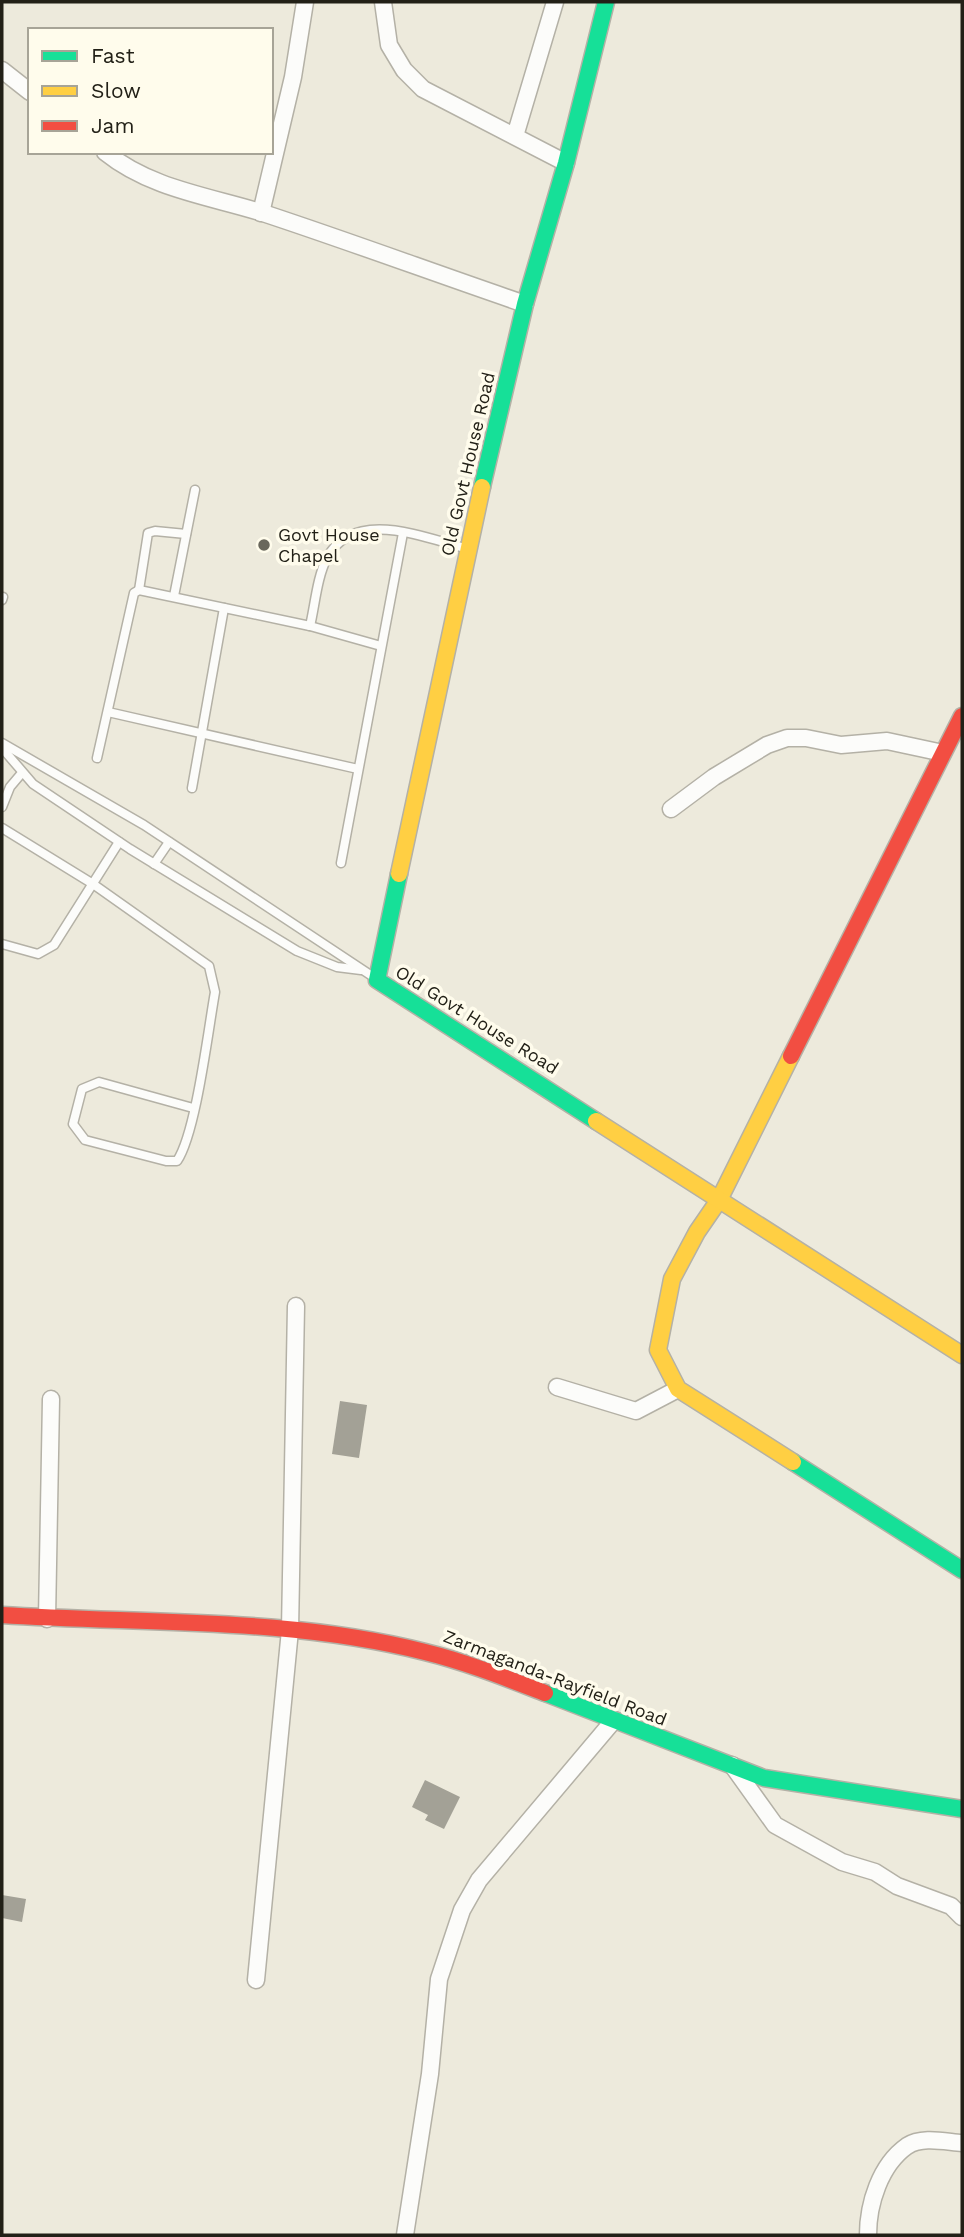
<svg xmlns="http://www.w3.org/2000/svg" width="964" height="2237" font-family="'Work Sans',sans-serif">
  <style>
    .building { fill: #a3a196 }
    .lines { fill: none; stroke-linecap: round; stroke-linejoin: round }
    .lane-casing { stroke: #b4b1a6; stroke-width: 11 }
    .street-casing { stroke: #b4b1a6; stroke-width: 19 }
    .fast-casing { stroke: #b4b1a6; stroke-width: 19 }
    .slow-casing { stroke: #b4b1a6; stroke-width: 19 }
    .jam-casing { stroke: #b4b1a6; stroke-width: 19 }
    .lane { stroke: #fcfcfa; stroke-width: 8 }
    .street { stroke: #fcfcfa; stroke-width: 16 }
    .fast { stroke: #16e098; stroke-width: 16 }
    .slow { stroke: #ffcf43; stroke-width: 16 }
    .jam { stroke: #f24e42; stroke-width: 16 }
    .poi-dot { fill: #69675c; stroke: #fffcec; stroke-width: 2.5 }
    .labels { text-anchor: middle; stroke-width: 7; stroke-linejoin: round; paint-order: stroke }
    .street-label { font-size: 18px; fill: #222017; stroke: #fffcec }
    .poi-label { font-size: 18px; fill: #222017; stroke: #fffcec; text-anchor: start }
  </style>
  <rect width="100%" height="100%" fill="#edeadc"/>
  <!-- building -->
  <g class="building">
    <polygon points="340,1401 367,1405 359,1458 332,1454"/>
    <polygon points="425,1780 460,1797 444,1829 425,1820 428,1815 412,1807"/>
    <polygon points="2,1895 26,1899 22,1922 2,1918"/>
  </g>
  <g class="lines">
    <!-- lane casing -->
    <g class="lane-casing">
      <g id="lane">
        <polyline points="139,590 148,533 155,531 186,534"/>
        <polyline points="174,596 195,490"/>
        <polyline points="2,600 3,597"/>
        <path d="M310 626C315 605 317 577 327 558 354 508 422 537 465 548"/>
        <polyline points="108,712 358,769"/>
        <polyline points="2,743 144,825 375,978"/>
        <polyline points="2,748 33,784 130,849 297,951 337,967 361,970"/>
        <polyline points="97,758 134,593 139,590 310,626 381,646"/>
        <polyline points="192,788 224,608"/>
        <polyline points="2,807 10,787 21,774"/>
        <path d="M2 828 93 884 209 966 215 992C208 1031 196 1133 177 1161H166L85 1140 73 1124 82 1089 99 1082 193 1108"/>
        <polyline points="341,863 403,533"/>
        <polyline points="154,864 169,842"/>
        <polyline points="2,944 38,954 54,945 119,842"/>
      </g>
    </g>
    <!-- street casing -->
    <g class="street-casing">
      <g id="street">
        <polyline points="383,2 389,45 404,70 423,89 566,163"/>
        <polyline points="2,70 30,92"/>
        <polyline points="515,136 555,2"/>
        <path d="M105 152C151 189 209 196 263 213 351 242 437 274 525 304"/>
        <polyline points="261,213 293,77 305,2"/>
        <polyline points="671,809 714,777 767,745 787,738 806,738 841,745 887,741 943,753"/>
        <polyline points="557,1387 636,1411 678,1389"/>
        <polyline points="47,1619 51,1399"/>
        <polyline points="732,1765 775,1825 842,1862 875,1872 897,1886 951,1906 962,1917"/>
        <polyline points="256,1980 290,1630 296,1306"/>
        <polyline points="405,2235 430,2074 439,1979 462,1910 479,1880 614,1720"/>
        <path d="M868 2235C868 2204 880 2165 907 2146 922 2136 946 2142 962 2143"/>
      </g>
    </g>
    <!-- fast casing -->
    <g class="fast-casing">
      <g id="fast">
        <polyline points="482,487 525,304 566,163 606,2"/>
        <polyline points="399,874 377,980 596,1121"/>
        <polyline points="793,1462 962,1570"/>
        <polyline points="545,1693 764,1778 962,1809"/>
      </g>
    </g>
    <!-- slow casing -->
    <g class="slow-casing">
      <g id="slow">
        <polyline points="399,874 482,487"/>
        <polyline points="791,1056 719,1200 697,1232 672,1279 658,1350 678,1389 793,1462"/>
        <polyline points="596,1121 962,1355"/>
      </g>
    </g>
    <!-- jam casing -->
    <g class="jam-casing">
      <g id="jam">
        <polyline points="791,1056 962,716"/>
        <path d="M2 1615C142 1624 288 1617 425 1652 466 1662 506 1678 545 1693"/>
      </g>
    </g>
    <!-- lane -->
    <use href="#lane" class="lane"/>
    <!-- street -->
    <use href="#street" class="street"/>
    <!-- fast -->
    <use href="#fast" class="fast"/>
    <!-- slow -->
    <use href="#slow" class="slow"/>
    <!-- jam -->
    <use href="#jam" class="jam"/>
  </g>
  <!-- markers -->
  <circle class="poi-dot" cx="264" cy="545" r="7"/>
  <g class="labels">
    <!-- street labels -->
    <g class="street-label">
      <text transform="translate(468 464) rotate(-77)" y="6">Old Govt House Road</text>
      <text transform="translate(477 1020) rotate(32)" y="6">Old Govt House Road</text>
      <text transform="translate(555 1678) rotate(21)" y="6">Zarmaganda-Rayfield Road</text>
    </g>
    <!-- poi labels -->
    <g class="poi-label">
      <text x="278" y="541">Govt House<tspan x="278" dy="21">Chapel</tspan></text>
    </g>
  </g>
  <!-- border -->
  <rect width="964" height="2237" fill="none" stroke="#222017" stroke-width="7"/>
  <!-- legend -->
  <rect x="28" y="28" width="245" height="126" fill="#fffcec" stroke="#a7a497" stroke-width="2"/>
  <rect x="42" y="51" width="35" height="10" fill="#16e098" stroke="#a7a497" stroke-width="2"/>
  <text x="91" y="63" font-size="21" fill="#222017">Fast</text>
  <rect x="42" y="86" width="35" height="10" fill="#ffcf43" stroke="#a7a497" stroke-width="2"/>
  <text x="91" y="98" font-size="21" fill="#222017">Slow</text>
  <rect x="42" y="121" width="35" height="10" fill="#f24e42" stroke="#a7a497" stroke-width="2"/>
  <text x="91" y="133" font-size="21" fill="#222017">Jam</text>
</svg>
